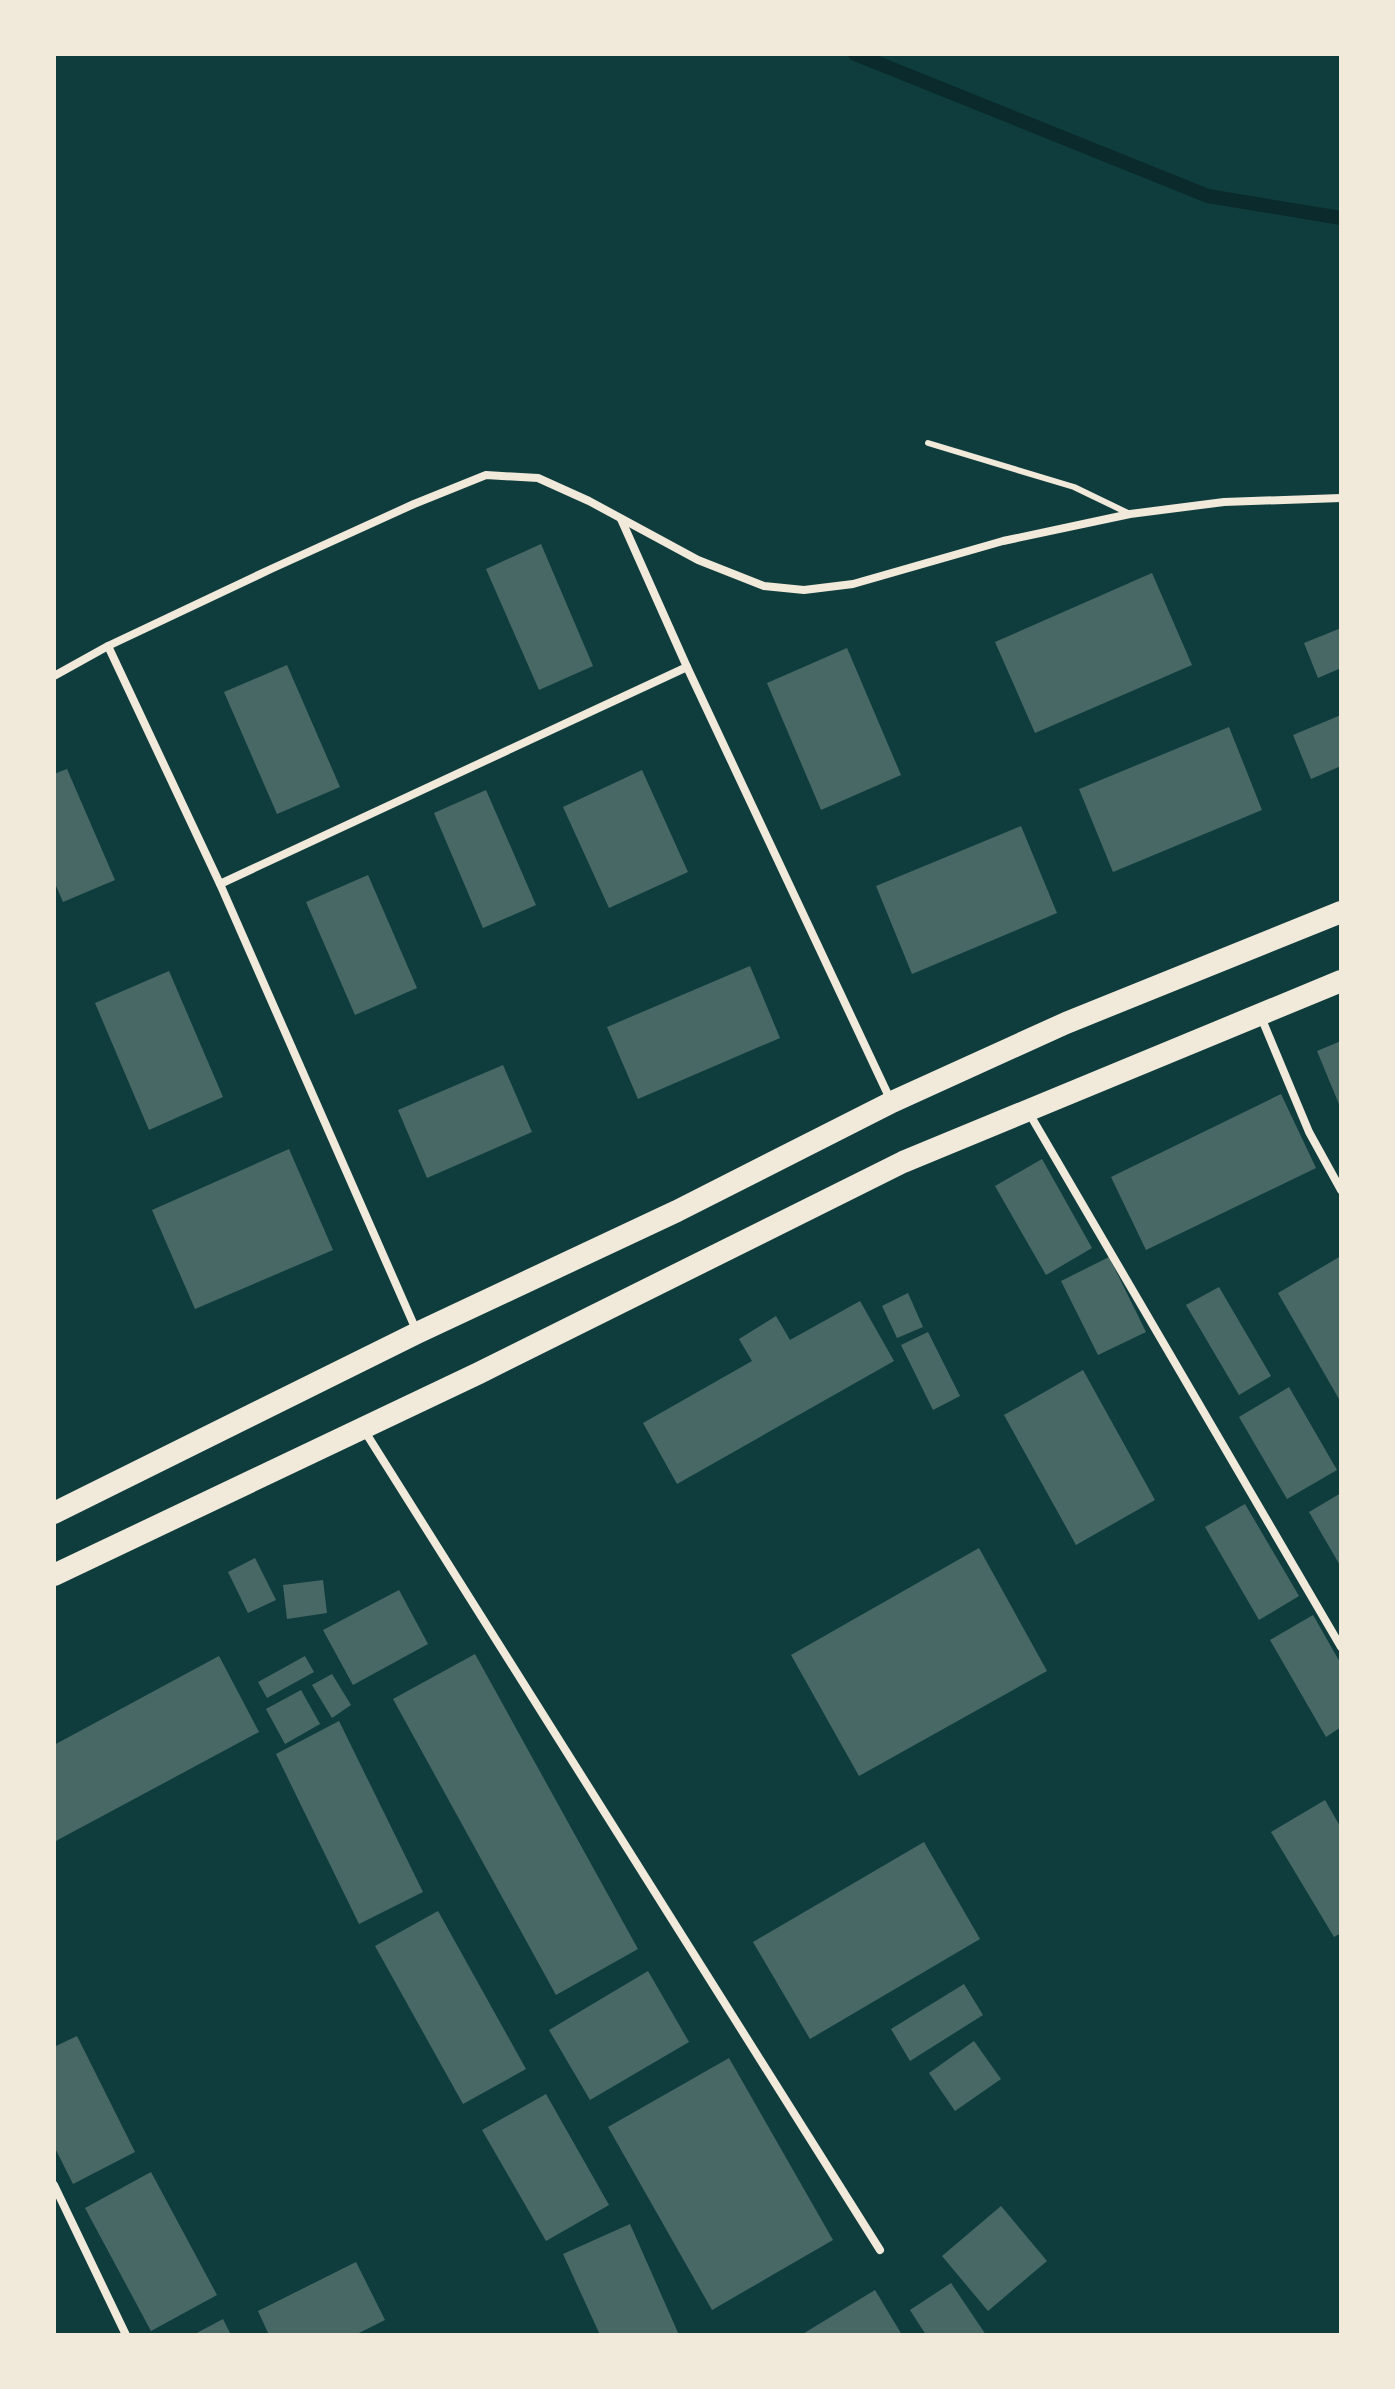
<svg xmlns="http://www.w3.org/2000/svg" width="1395" height="2389" font-family="'Fira Sans Condensed',sans-serif">
  <style>
    .lines { fill: none; stroke-linecap: round; stroke-linejoin: round }
    .stream { stroke: #0a2a2b; stroke-width: 14 }
    .building { fill: #486865 }
    .service { stroke: #f1e9da; stroke-width: 6 }
    .minor { stroke: #f1e9da; stroke-width: 8 }
    .trunk { stroke: #f1e9da; stroke-width: 22 }
  </style>
  <rect width="100%" height="100%" fill="#0f3d3e"/>
  <g class="lines">
    <!-- stream -->
    <polyline class="stream" points="855,54 1208,196 1341,218"/>
  </g>
  <!-- building -->
  <g class="building">
    <polygon points="541,544 593,666 539,690 486,569"/>
    <polygon points="1152,573 1192,665 1035,733 995,642"/>
    <polygon points="1341,628 1341,668 1318,678 1304,643"/>
    <polygon points="847,648 901,775 821,810 767,683"/>
    <polygon points="287,665 340,787 277,814 224,692"/>
    <polygon points="1341,715 1341,766 1311,779 1293,735"/>
    <polygon points="1229,727 1262,810 1113,872 1079,789"/>
    <polygon points="67,769 115,880 63,902 54,881 54,774"/>
    <polygon points="642,770 688,872 609,908 563,807"/>
    <polygon points="486,790 536,905 483,928 434,813"/>
    <polygon points="1021,826 1057,913 912,974 876,886"/>
    <polygon points="368,875 417,988 355,1015 306,902"/>
    <polygon points="750,966 780,1038 638,1099 607,1027"/>
    <polygon points="169,971 223,1097 149,1130 95,1003"/>
    <polygon points="1341,1041 1341,1109 1317,1051"/>
    <polygon points="503,1065 532,1132 427,1178 398,1110"/>
    <polygon points="1281,1094 1316,1168 1146,1250 1111,1177"/>
    <polygon points="289,1149 333,1250 195,1309 152,1210"/>
    <polygon points="1042,1159 1092,1248 1046,1275 995,1186"/>
    <polygon points="1341,1256 1341,1398 1339,1399 1278,1293"/>
    <polygon points="1109,1257 1146,1332 1098,1355 1061,1281"/>
    <polygon points="1219,1287 1271,1376 1239,1395 1186,1305"/>
    <polygon points="908,1293 923,1327 897,1338 882,1306"/>
    <polygon points="860,1301 894,1361 677,1484 643,1423 752,1361 739,1339 776,1316 790,1340"/>
    <polygon points="928,1332 960,1396 933,1410 901,1345"/>
    <polygon points="1083,1370 1155,1500 1076,1545 1004,1415"/>
    <polygon points="1289,1387 1337,1470 1287,1499 1239,1417"/>
    <polygon points="1341,1493 1341,1567 1309,1512"/>
    <polygon points="1245,1504 1299,1596 1259,1620 1205,1527"/>
    <polygon points="979,1548 1047,1671 859,1776 791,1655"/>
    <polygon points="255,1558 276,1600 248,1613 228,1572"/>
    <polygon points="323,1580 327,1613 287,1619 283,1585"/>
    <polygon points="399,1590 428,1644 353,1685 323,1630"/>
    <polygon points="1313,1615 1341,1664 1341,1727 1326,1737 1270,1640"/>
    <polygon points="475,1654 638,1949 556,1995 393,1699"/>
    <polygon points="219,1656 259,1732 54,1842 54,1745"/>
    <polygon points="305,1656 314,1672 267,1698 258,1682"/>
    <polygon points="332,1674 351,1705 332,1718 312,1685"/>
    <polygon points="301,1690 320,1724 285,1744 266,1709"/>
    <polygon points="339,1721 423,1892 359,1924 276,1754"/>
    <polygon points="1325,1800 1341,1828 1341,1933 1334,1937 1271,1832"/>
    <polygon points="924,1842 980,1939 810,2039 753,1942"/>
    <polygon points="438,1911 526,2069 463,2104 375,1946"/>
    <polygon points="648,1971 689,2042 590,2100 549,2030"/>
    <polygon points="964,1984 983,2015 910,2061 891,2029"/>
    <polygon points="77,2036 135,2152 73,2184 54,2146 54,2047"/>
    <polygon points="974,2041 1001,2079 955,2111 929,2073"/>
    <polygon points="729,2058 833,2240 712,2310 608,2127"/>
    <polygon points="546,2094 609,2205 546,2241 482,2130"/>
    <polygon points="151,2172 217,2295 151,2331 85,2208"/>
    <polygon points="1001,2206 1047,2261 988,2311 942,2256"/>
    <polygon points="630,2224 679,2335 600,2335 563,2254"/>
    <polygon points="356,2262 385,2320 355,2335 269,2335 258,2311"/>
    <polygon points="951,2283 986,2335 926,2335 910,2310"/>
    <polygon points="875,2290 902,2335 801,2335"/>
    <polygon points="223,2319 231,2335 193,2335"/>
  </g>
  <g class="lines">
    <!-- service -->
    <polyline class="service" points="928,443 1074,487 1130,514"/>
    <!-- minor -->
    <g class="minor">
      <polyline points="621,519 687,667 891,1101"/>
      <polyline points="108,646 220,884 417,1332"/>
      <polyline points="54,676 108,646 271,569 414,504 486,475 538,478 589,501 698,560 764,586 804,590 853,584 1003,541 1130,514 1224,502 1341,498"/>
      <polyline points="220,884 687,667"/>
      <polyline points="1261,1017 1309,1132 1341,1190"/>
      <polyline points="1029,1113 1341,1647"/>
      <polyline points="364,1430 880,2250"/>
      <polyline points="54,2185 126,2335"/>
    </g>
    <!-- trunk -->
    <g class="trunk">
      <polyline points="54,1513 417,1333 677,1211 892,1102 1066,1023 1341,912"/>
      <polyline points="54,1575 479,1373 903,1162 1341,981"/>
    </g>
  </g>
  <!-- border -->
  <rect width="1395" height="2389" fill="none" stroke="#f1e9da" stroke-width="112"/>
</svg>
